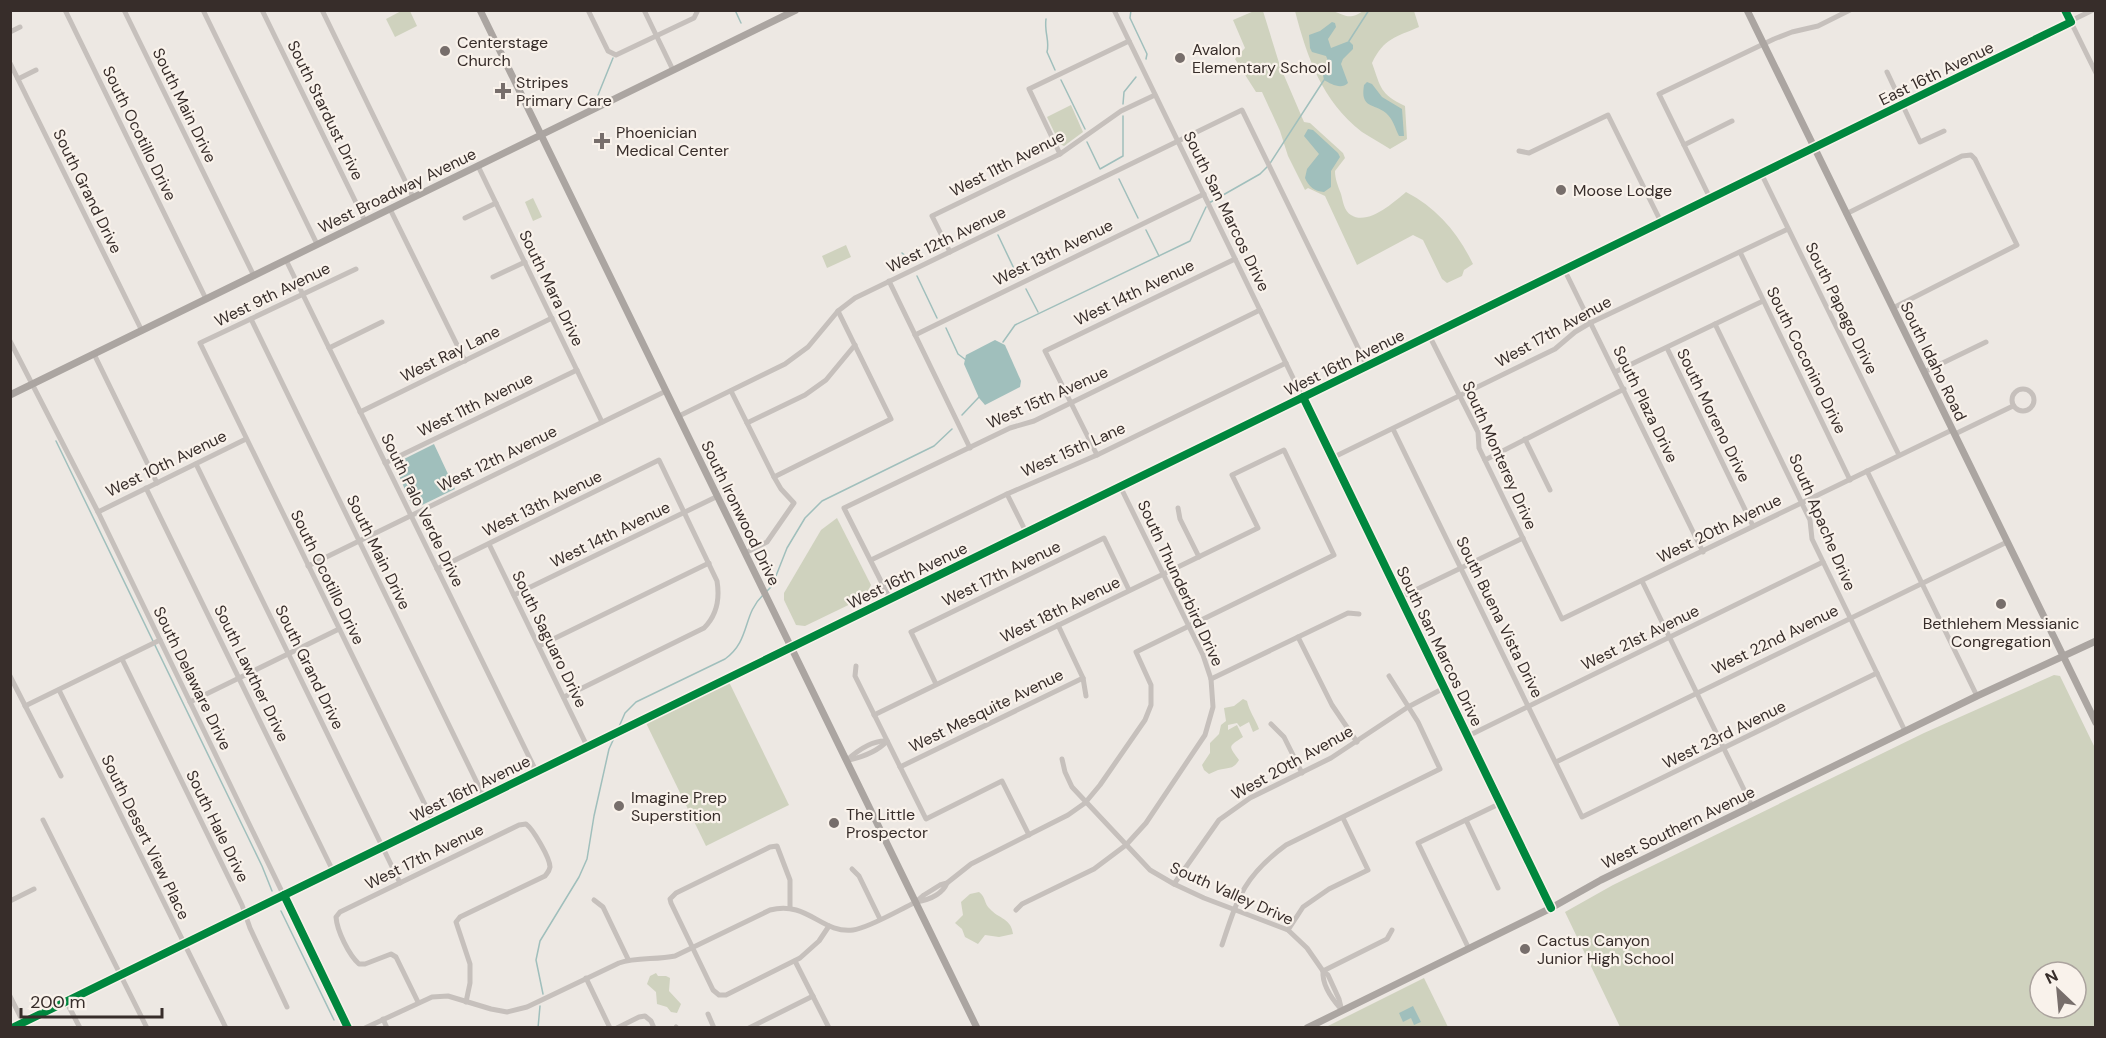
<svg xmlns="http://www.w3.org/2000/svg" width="2106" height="1038" font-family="'DM Sans',sans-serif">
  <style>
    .green { fill: #cfd2be; fill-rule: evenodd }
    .water { fill: #a0bfbc }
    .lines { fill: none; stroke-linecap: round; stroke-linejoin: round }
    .stream { stroke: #a0bfbc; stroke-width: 1.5 }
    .minor { stroke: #c6c0bc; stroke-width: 5 }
    .major { stroke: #aba5a1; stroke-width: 7 }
    .cycleway-casing { stroke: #f9f2eb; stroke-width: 11 }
    .cycleway { stroke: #00873e; stroke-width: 8 }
    .poi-dot { fill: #776e6b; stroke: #f9f2eb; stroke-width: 2 }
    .labels { text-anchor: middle; stroke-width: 4.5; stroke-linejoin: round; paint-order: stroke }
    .poi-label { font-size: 16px; fill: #372d2a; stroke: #f9f2eb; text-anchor: start }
    .street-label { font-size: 16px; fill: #372d2a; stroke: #f9f2eb }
  </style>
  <rect width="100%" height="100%" fill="#ede8e3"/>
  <!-- green -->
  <g class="green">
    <polygon points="403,10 410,11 417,26 395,37 386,19"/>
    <path d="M1254 11H1263L1280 66 1304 122 1310 123 1343 153 1345 158 1335 171C1335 179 1338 186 1341 194 1343 201 1344 211 1351 215 1368 226 1394 202 1406 192 1437 208 1458 233 1473 264L1464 270 1462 276 1447 283 1442 279 1423 240 1413 235 1357 265 1325 196 1308 188 1305 190 1288 156 1280 131 1262 92H1256L1235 59 1245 48 1233 20Z"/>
    <path d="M1295 11C1306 11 1319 9 1330 11 1345 13 1347 22 1363 11H1414L1419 27C1396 37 1384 38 1372 63 1381 88 1380 94 1405 106L1407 139 1390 149C1381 143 1371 138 1362 132 1322 101 1307 57 1295 11Z"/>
    <polygon points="1071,105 1083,132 1064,146 1060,144 1047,117"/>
    <polygon points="533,198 542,217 533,221 525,202"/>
    <polygon points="846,245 851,257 827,268 822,256"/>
    <polygon points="837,518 871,585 865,597 805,626 796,625 784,600 784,593 821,530"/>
    <path d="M2054 675 2060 676 2095 748V1027H1620L1565 912 1613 885 1924 733ZM2040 972H2076V1008H2040Z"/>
    <polygon points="729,682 789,805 706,846 646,723"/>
    <path d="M1243 699 1247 701C1249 711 1255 718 1259 729L1253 732 1249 722 1240 727 1237 723 1228 725V730L1237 725 1243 737C1228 747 1228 745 1239 760 1233 770 1229 767 1218 770 1215 771 1212 773 1209 774L1204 770 1202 765 1210 753V743L1219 734 1221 725 1226 721 1224 708 1234 706Z"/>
    <path d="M979 892C986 897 984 904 990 909 999 919 1011 918 1013 934L999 937 985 935 978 944 965 937 962 929 955 923 963 915 961 902 970 894Z"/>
    <polygon points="656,973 658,976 666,976 670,978 669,991 681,1004 677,1013 671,1012 667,1007 657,1004 656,992 647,984 650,976"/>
    <polygon points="1424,978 1448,1027 1324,1028"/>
  </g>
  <!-- water -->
  <g class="water">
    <path d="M1332 22 1335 23 1336 27 1328 39 1331 48 1349 41 1353 45V49L1343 59 1341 64 1348 83C1341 90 1331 84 1324 80L1323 75 1329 63 1326 56 1312 52 1310 48 1309 35 1320 31Z"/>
    <path d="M1367 82 1372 84 1382 97 1402 109 1404 136H1399C1395 128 1393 119 1386 113 1374 103 1360 109 1364 85Z"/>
    <path d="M1308 129 1313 130 1338 153 1340 157 1331 171V187L1324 192C1314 191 1309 187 1305 178L1307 169 1319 154 1304 136Z"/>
    <polygon points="995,340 1005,345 1021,381 1020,387 985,405 979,398 964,364 966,355"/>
    <polygon points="434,444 455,489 416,508 412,506 394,464"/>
    <polygon points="1413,1006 1421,1022 1414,1025 1411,1018 1403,1022 1399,1013"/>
  </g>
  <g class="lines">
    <!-- stream -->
    <g class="stream">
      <polyline points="735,10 741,23"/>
      <polyline points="1131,10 1130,18 1147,54 1146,59"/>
      <path d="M1046 19C1044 32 1050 41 1047 52L1055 70"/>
      <polyline points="1349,41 1369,10"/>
      <polyline points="1061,80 1085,129"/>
      <polyline points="598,95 613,58"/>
      <polyline points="1123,104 1124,92 1136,77"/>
      <polyline points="1087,142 1100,169 1123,156 1123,116"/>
      <polyline points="1119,179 1138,218"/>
      <polyline points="1209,203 1260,174 1269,165 1324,80"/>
      <polyline points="1146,230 1159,256"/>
      <polyline points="998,235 1018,277"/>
      <polyline points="902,253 912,261"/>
      <polyline points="917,276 937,318"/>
      <polyline points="1026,289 1038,312"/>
      <polyline points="946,328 958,354 966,360"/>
      <polyline points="1003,342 1015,325 1190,241 1206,207"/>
      <polyline points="962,415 980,396"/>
      <polyline points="56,441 262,866 272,891"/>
      <polyline points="766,592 772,586 787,548 805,518 822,501 934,446 952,429"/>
      <path d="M618 729 625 713 636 702 725 659C751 640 742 615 763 595"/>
      <polyline points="281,911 334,1020"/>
      <polyline points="543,994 536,960 540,941 579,877 587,859 594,816 609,749 615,736"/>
      <polyline points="337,1027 337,1028"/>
      <polyline points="538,1028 540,1006"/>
    </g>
    <!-- minor -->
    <g class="minor">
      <polyline points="65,10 206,299"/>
      <polyline points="124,10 254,276"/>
      <polyline points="203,10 317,244"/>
      <polyline points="262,10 365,221"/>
      <polyline points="322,10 413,197"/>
      <polyline points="588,10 608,51 616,55 694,18 698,10"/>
      <polyline points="644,10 673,70"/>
      <polyline points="1114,10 1551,908"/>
      <polyline points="2065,10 2096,73"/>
      <polyline points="10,32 20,27"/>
      <polyline points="10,63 142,331"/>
      <polyline points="1887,72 1920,142 1944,131"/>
      <polyline points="18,79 36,70"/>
      <polyline points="1684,145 1732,121"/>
      <polyline points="1519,151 1529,153 1608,115 1661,222"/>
      <polyline points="1060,154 1029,89 1129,41"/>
      <polyline points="478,166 602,422"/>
      <polyline points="1761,173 1899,455"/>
      <polyline points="1710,198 1659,94 1774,39 1792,32 1818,26 1850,10"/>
      <polyline points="390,209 465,361"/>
      <polyline points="1846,214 1962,156 1971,155 1975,159 2017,245 1893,308"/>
      <polyline points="465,218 496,203"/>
      <polyline points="950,252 932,216 1060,154 1121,111 1155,95"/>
      <polyline points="1740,252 1850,480"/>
      <polyline points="286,260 536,771"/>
      <polyline points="356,269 200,343 433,821"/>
      <polyline points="1564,269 1703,552"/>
      <polyline points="493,277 525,262"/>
      <polyline points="889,281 970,448"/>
      <polyline points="251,319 484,797"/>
      <polyline points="1715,324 1810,520 1812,539 1905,731"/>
      <polyline points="915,335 1204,194"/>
      <polyline points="1429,335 1478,432 1479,448 1562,619 1952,430"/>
      <polyline points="10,341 98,512 348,1028"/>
      <polyline points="329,348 382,322"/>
      <polyline points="1667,348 1753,526"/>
      <polyline points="94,354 157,483"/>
      <polyline points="1615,372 1763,301"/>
      <polyline points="1924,372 1986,342"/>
      <circle cx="2023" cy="400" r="11"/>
      <polyline points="731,391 774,477 781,489 794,503 767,542 745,553"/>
      <polyline points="360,412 552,318"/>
      <polyline points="679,416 785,364 808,347 838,311 855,298 1242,110 1367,366"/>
      <polyline points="747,423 805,395 826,380 855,345"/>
      <polyline points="1393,429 1582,817 1877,673"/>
      <polyline points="1955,434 2013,406"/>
      <polyline points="1525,439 1550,490"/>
      <polyline points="1097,455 1045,351 1235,259"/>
      <polyline points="1332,458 1555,349 1575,332 1590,323 1788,229"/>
      <polyline points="1485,460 1624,389"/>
      <polyline points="385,463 577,370"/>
      <polyline points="196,464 400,883"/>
      <polyline points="1867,471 1977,696"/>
      <polyline points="774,477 891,419 838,311"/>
      <polyline points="146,488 333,871"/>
      <polyline points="1007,494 1026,532"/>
      <polyline points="1178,508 1180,519 1199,557"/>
      <polyline points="98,512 246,439"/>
      <polyline points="489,544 587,746"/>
      <polyline points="871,560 1007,494 1097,455 1286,363"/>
      <polyline points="308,566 666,391"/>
      <path d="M437 569 659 460 717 581C720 599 717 615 704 628L564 697"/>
      <polyline points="1642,581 1752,806"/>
      <polyline points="514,595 718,496"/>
      <polyline points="1401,597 1523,538"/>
      <polyline points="890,599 844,508 1010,428 1034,421 1260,310"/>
      <polyline points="1058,625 1083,678 1086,696"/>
      <polyline points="1298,637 1332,705 1357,742"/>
      <polyline points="539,646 709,563"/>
      <polyline points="122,659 242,905 250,928 287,1007"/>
      <polyline points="856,666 855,676 926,819 1002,781 1029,835"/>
      <polyline points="10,676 61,776"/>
      <polyline points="1211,679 1348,613 1359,614"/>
      <polyline points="936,684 911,632 1104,538 1129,590"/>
      <polyline points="59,690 226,1028"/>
      <polyline points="190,702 339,629"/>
      <polyline points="25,706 160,640"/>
      <polyline points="874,715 1258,528 1232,475 1284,450 1334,555 1136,652 1151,685 1151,705 1145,720 1100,785 1085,803 1068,815 971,864 947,883 940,885 924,895 916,902"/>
      <polyline points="1271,724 1284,737 1302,773"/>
      <polyline points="1468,736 1823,562"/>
      <polyline points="1062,759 1065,772 1072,787 1150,870 1174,884 1204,898 1288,930 1307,948 1323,971 1328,975 1339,999 1342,1011"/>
      <path d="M847 760C857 751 873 740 887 741"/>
      <path d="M849 760C862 757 878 751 887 741"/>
      <polyline points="1556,762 2007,542"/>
      <polyline points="900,767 1083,678"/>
      <polyline points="43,820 147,1028"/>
      <polyline points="1466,820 1498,888"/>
      <polyline points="852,869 859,876 880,919"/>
      <polyline points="1174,884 1219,820 1250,798 1331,758 1408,707 1444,688"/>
      <polyline points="594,900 603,907 628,959"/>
      <polyline points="10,901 34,889"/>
      <polyline points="790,908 790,880 777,846 770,847 676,893 670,899 671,903 713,990 719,995 726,995 800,958 819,941 829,926"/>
      <polyline points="1016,910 1022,904 1094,869 1126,845 1146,823 1205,735 1213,707 1211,679 1203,655 1120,486"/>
      <polyline points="1288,930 1303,907 1329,889 1368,870 1343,818"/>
      <path d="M1222 945C1238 897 1244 876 1286 845L1440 769 1418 722 1389 676"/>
      <polyline points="1469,949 1418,843 1501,803"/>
      <polyline points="795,961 829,1028"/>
      <polyline points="1323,971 1387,939 1392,930"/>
      <path d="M1323 971C1322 984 1332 999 1341 1009"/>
      <polyline points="586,978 610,1028"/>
      <polyline points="10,996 23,1022"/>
      <polyline points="66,1001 80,1028"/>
      <path d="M418 1002 396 957 391 954 365 964H359C349 955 337 931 336 917L340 912 519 825 526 824C533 829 550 858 550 867 549 872 548 872 545 876L460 917 456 922 470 964V983L466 1002"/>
      <polyline points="708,1014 714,1028"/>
      <polyline points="383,1019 387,1028"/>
      <polyline points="676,1027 677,1028"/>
      <polyline points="12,1028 2093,10"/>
      <path d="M365 1028 432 997 448 996 491 1009 507 1012 527 1007 619 963C636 957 656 960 675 956L770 910C807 900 822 934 853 930 869 928 899 910 916 902 928 900 942 895 947 883"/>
      <polyline points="617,1028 639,1017 645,1016 651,1021 654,1028"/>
      <polyline points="749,1028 813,996"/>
    </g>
    <!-- major -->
    <g class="major">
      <polyline points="480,10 977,1028"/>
      <polyline points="1747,10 2096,723"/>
      <polyline points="10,395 796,10"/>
      <polyline points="1307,1028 1551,908 1601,880 1977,696 2096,641"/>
    </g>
    <!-- cycleway casing -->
    <g class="cycleway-casing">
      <g id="cycleway">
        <polyline points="1303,397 1551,908"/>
        <polyline points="284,895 348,1028"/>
        <polyline points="12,1028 2071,22 2065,10"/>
      </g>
    </g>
    <!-- cycleway -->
    <use href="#cycleway" class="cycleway"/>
  </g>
  <!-- markers -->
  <g class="poi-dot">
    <circle cx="445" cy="51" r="6"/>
    <circle cx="1180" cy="58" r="6"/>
    <path d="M500 82h6v6h6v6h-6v6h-6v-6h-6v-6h6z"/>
    <path d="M599 132h6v6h6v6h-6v6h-6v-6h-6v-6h6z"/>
    <circle cx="1561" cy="190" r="6"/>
    <circle cx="2001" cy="604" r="6"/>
    <circle cx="619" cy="806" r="6"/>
    <circle cx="834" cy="823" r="6"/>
    <circle cx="1525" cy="949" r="6"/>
  </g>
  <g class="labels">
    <!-- poi labels -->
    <g class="poi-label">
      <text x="457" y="48">Centerstage<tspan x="457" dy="18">Church</tspan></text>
      <text x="1192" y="55">Avalon<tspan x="1192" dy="18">Elementary School</tspan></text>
      <text x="516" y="88">Stripes<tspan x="516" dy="18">Primary Care</tspan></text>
      <text x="616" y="138">Phoenician<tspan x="616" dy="18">Medical Center</tspan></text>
      <text x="1573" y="196">Moose Lodge</text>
      <text x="2001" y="629" text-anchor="middle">Bethlehem Messianic<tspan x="2001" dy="18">Congregation</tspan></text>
      <text x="631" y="803">Imagine Prep<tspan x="631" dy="18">Superstition</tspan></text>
      <text x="846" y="820">The Little<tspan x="846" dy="18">Prospector</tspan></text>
      <text x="1537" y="946">Cactus Canyon<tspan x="1537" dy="18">Junior High School</tspan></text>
    </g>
    <!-- street labels -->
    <g class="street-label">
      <text transform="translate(1936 73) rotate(-26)" y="6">East 16th Avenue</text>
      <text transform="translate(185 105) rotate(64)" y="6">South Main Drive</text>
      <text transform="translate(326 110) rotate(64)" y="6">South Stardust Drive</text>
      <text transform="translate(140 133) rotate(64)" y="6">South Ocotillo Drive</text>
      <text transform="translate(1007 163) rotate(-27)" y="6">West 11th Avenue</text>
      <text transform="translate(397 190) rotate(-26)" y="6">West Broadway Avenue</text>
      <text transform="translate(88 191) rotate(64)" y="6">South Grand Drive</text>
      <text transform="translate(1227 211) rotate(64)" y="6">South San Marcos Drive</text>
      <text transform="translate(946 239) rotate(-26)" y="6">West 12th Avenue</text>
      <text transform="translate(1053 252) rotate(-26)" y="6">West 13th Avenue</text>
      <text transform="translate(552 288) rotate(64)" y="6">South Mara Drive</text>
      <text transform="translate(1134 292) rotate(-26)" y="6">West 14th Avenue</text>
      <text transform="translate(272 294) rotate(-26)" y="6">West 9th Avenue</text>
      <text transform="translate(1842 308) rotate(64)" y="6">South Papago Drive</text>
      <text transform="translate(1553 331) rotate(-29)" y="6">West 17th Avenue</text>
      <text transform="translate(450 353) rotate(-26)" y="6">West Ray Lane</text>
      <text transform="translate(1807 360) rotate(64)" y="6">South Coconino Drive</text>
      <text transform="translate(1934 361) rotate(64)" y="6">South Idaho Road</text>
      <text transform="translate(1344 362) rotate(-26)" y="6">West 16th Avenue</text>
      <text transform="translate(1047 397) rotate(-24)" y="6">West 15th Avenue</text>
      <text transform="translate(475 404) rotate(-26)" y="6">West 11th Avenue</text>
      <text transform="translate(1646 404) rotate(64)" y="6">South Plaza Drive</text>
      <text transform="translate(1714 415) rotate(64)" y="6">South Moreno Drive</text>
      <text transform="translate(1073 449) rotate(-24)" y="6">West 15th Lane</text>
      <text transform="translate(1500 455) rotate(66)" y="6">South Monterey Drive</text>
      <text transform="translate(497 458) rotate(-26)" y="6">West 12th Avenue</text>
      <text transform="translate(166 463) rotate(-26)" y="6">West 10th Avenue</text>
      <text transform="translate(542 503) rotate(-26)" y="6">West 13th Avenue</text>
      <text transform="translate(423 510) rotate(64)" y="6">South Palo Verde Drive</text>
      <text transform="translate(741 513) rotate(64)" y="6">South Ironwood Drive</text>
      <text transform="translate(1823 522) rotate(67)" y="6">South Apache Drive</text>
      <text transform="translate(1719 528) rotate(-26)" y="6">West 20th Avenue</text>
      <text transform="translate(610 534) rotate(-26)" y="6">West 14th Avenue</text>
      <text transform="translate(379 552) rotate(64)" y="6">South Main Drive</text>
      <text transform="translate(1001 573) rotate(-26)" y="6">West 17th Avenue</text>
      <text transform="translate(907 575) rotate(-26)" y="6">West 16th Avenue</text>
      <text transform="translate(328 577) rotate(64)" y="6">South Ocotillo Drive</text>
      <text transform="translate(1181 583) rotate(65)" y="6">South Thunderbird Drive</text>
      <text transform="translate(1060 609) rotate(-26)" y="6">West 18th Avenue</text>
      <text transform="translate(1500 617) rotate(64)" y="6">South Buena Vista Drive</text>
      <text transform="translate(1640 637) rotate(-26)" y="6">West 21st Avenue</text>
      <text transform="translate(550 639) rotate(64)" y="6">South Saguaro Drive</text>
      <text transform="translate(1775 639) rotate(-26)" y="6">West 22nd Avenue</text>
      <text transform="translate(1440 646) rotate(64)" y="6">South San Marcos Drive</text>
      <text transform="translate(310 667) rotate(64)" y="6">South Grand Drive</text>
      <text transform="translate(252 673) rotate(64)" y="6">South Lawther Drive</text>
      <text transform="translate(193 678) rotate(64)" y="6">South Delaware Drive</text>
      <text transform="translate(986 710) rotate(-26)" y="6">West Mesquite Avenue</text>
      <text transform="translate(1724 734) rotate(-26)" y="6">West 23rd Avenue</text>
      <text transform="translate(1292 762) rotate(-29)" y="6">West 20th Avenue</text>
      <text transform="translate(470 788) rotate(-26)" y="6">West 16th Avenue</text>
      <text transform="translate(218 826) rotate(64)" y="6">South Hale Drive</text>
      <text transform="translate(1678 827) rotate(-26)" y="6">West Southern Avenue</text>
      <text transform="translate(146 837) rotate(64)" y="6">South Desert View Place</text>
      <text transform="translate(424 856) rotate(-26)" y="6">West 17th Avenue</text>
      <text transform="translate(1232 893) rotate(24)" y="6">South Valley Drive</text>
    </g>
  </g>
  <!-- border -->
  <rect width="2106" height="1038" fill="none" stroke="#372d2a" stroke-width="24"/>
  <!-- north arrow -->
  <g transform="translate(2058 990) rotate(334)"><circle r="28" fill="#f9f2eb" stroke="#aba39e" stroke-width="1.5"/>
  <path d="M0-4.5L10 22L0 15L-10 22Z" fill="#776e6b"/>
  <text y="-9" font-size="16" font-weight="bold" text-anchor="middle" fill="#372d2a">N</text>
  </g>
  <!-- scale -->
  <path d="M21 1008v9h141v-9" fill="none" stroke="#372d2a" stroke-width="3"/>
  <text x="30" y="1008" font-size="18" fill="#372d2a" stroke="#f9f2eb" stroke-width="4.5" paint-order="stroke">200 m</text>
</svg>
